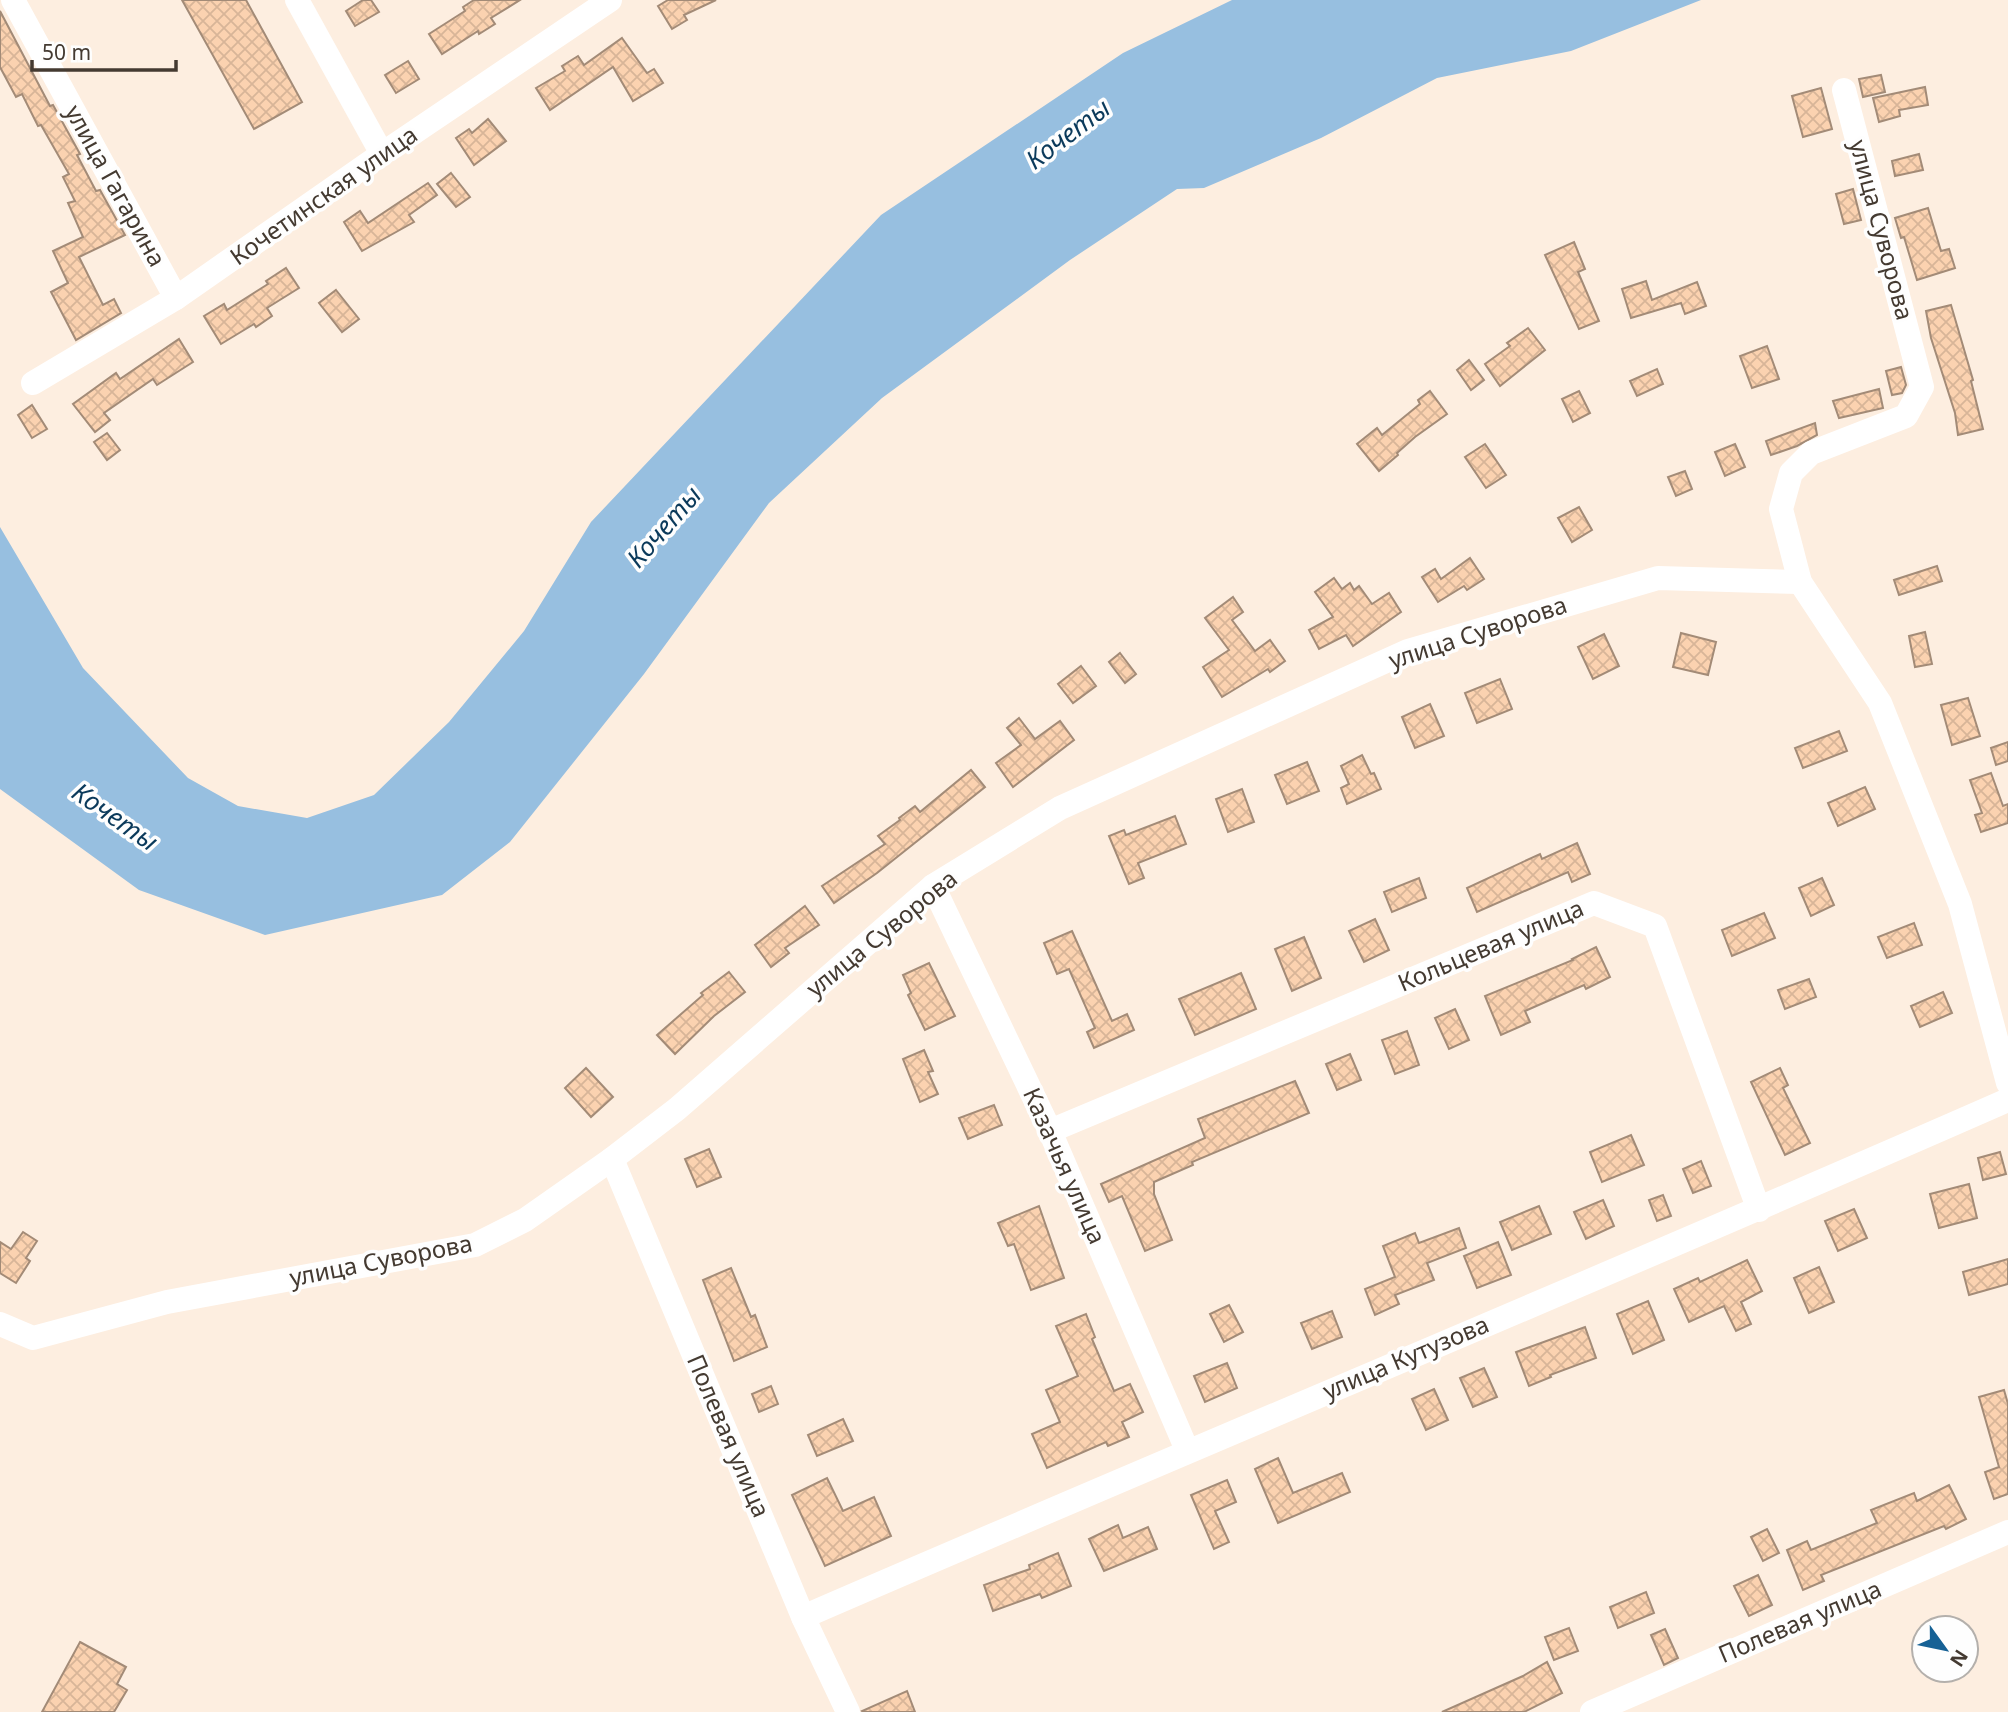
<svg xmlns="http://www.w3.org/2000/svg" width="2008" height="1712" font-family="'Noto Sans',sans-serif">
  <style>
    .water { fill: #97bfe0 }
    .building { fill: url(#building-cross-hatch); stroke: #a38b77; stroke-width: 2 }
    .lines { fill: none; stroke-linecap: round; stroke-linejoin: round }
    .minor { stroke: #fff; stroke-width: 24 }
    .labels { text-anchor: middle; stroke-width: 7; stroke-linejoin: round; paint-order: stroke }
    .street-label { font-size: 24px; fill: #443a31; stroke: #fefefe }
    .water-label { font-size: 26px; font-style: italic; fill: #0b3a5b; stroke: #fefefe }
  </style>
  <defs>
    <pattern id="building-cross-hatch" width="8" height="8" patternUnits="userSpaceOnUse" patternTransform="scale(1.75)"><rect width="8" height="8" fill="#fbd2b0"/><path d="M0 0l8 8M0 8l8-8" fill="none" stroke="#d8b598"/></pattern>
  </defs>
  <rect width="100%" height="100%" fill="#fdeee0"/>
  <!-- water -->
  <polygon class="water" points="1232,0 1701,0 1571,51 1437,78 1321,138 1204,188 1177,189 1070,260 882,398 769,503 644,674 510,842 442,895 265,935 139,890 0,789 0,527 83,668 188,778 238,806 307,818 374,795 449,722 524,631 591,522 881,215 1123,53"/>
  <!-- building -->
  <g class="building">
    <polygon points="182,0 246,0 302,102 254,129"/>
    <polygon points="363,0 371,0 379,12 355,26 346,11"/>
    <polygon points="474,0 520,0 491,18 495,24 479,34 478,31 442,54 429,34 465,11 463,7"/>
    <polygon points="668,0 716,0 684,15 687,20 672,29 658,6"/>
    <polygon points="0,11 50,106 53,105 80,154 77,155 96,191 100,190 125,235 79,257 103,305 114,299 121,313 76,340 51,292 68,283 53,251 83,237 68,203 75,201 63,177 69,174 41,125 38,126 22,94 16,97 0,67"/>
    <polygon points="622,38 647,73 654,69 663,83 633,101 613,67 550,110 536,88 565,71 562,66 578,56 584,65"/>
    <polygon points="408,61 419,79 396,93 385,75"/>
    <polygon points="1881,75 1885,92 1863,97 1859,79"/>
    <polygon points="1925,87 1928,105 1899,110 1900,116 1879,122 1873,98"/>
    <polygon points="1821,88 1832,129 1803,137 1792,96"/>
    <polygon points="488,119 506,141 474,165 456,138 469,129 472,133"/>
    <polygon points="1919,154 1923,170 1895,176 1892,161"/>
    <polygon points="451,173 470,197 456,207 437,184"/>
    <polygon points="428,183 437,195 409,215 414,222 362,251 344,222 360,211 368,223"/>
    <polygon points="1853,189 1861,220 1844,224 1836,194"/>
    <polygon points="1928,208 1941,251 1949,249 1955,268 1917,280 1904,237 1901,238 1895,218"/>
    <polygon points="1574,242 1585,269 1578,272 1599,321 1579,329 1545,255"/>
    <polygon points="286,268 299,288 267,308 272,316 256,327 254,324 221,344 204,316 224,304 227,310 268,284 266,281"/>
    <polygon points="1646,281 1652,300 1697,282 1706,306 1685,314 1681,303 1631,318 1622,289"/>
    <polygon points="336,290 359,319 342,332 319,303"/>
    <polygon points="1951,305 1973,380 1971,381 1983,429 1958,435 1955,413 1931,338 1926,311"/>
    <polygon points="1528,328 1545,350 1500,386 1485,364 1510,346 1507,343"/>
    <polygon points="179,339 193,362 157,385 153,379 104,413 110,420 95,432 73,404 116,373 120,379"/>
    <polygon points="1767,346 1779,379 1752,388 1740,356"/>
    <polygon points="1469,360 1484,380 1471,390 1457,370"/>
    <polygon points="1901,367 1906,385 1902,393 1892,395 1886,371"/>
    <polygon points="1657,369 1663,384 1637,396 1630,381"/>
    <polygon points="1879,389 1883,408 1839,418 1833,401"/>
    <polygon points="1430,391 1447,414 1415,437 1397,453 1398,455 1379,471 1357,444 1377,428 1382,435 1420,404 1418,400"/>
    <polygon points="1579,391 1590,413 1573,422 1562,399"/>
    <polygon points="32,405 47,429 32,438 18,415"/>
    <polygon points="1815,423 1817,435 1797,446 1771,455 1766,441"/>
    <polygon points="107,433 120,450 107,460 94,442"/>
    <polygon points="1485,444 1506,475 1486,488 1465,457"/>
    <polygon points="1735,444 1745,467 1725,476 1715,452"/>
    <polygon points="1685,471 1692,489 1676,496 1668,477"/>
    <polygon points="1579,507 1592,530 1572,542 1558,518"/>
    <polygon points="1470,558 1484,579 1467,590 1464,586 1438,602 1422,577 1435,569 1441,579"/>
    <polygon points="1937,566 1942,581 1899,595 1894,580"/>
    <polygon points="1334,578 1342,589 1350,583 1354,590 1359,586 1372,604 1389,593 1401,612 1353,646 1346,635 1319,649 1309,630 1333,617 1315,592"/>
    <polygon points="1233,597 1243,612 1232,620 1255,651 1270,640 1285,661 1270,672 1268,669 1222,697 1203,667 1229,650 1205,618"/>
    <polygon points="1925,632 1932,664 1915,667 1909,636"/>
    <polygon points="1681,633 1716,642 1708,675 1673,667"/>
    <polygon points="1604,634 1619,666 1593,679 1578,647"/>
    <polygon points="1120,653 1136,674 1125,683 1109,662"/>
    <polygon points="1081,666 1096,686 1073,703 1058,684"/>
    <polygon points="1500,679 1512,709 1477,723 1465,693"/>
    <polygon points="1968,698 1980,736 1952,745 1941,705"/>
    <polygon points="1430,704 1444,736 1415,748 1402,717"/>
    <polygon points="1019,718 1035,739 1060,721 1074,740 1013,787 996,763 1021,745 1007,728"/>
    <polygon points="1839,731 1847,751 1803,768 1795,748"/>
    <polygon points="2008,742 2008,761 1996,765 1991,748"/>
    <polygon points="1362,755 1371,774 1374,773 1381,789 1347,804 1341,788 1349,784 1341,766"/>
    <polygon points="1307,762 1319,791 1287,804 1275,775"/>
    <polygon points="971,770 985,787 877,873 834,903 822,886 885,844 878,836 900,820 899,818 915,806 920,812"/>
    <polygon points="1991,773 2003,806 2008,804 2008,823 1981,832 1975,815 1982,813 1970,780"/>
    <polygon points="1865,787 1875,809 1838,826 1828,803"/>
    <polygon points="1242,789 1254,822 1228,832 1216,799"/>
    <polygon points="1175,816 1186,844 1138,863 1144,878 1129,884 1109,836 1124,830 1126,835"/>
    <polygon points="1577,843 1590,874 1572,882 1568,872 1477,912 1467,888 1540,854 1542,859"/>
    <polygon points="1419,878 1426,898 1392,912 1384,892"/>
    <polygon points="1822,878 1834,905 1811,916 1799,888"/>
    <polygon points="805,906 819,925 785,948 789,953 771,967 755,945"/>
    <polygon points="1764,913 1775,938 1732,956 1722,930"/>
    <polygon points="1375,919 1389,950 1364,962 1349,931"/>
    <polygon points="1914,923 1922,945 1887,958 1878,937"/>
    <polygon points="1072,931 1112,1021 1127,1014 1134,1030 1094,1048 1087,1032 1095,1028 1069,969 1057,974 1044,943"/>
    <polygon points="1304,937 1321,978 1292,991 1275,949"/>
    <polygon points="1596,947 1610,977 1586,989 1584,985 1525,1011 1530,1022 1501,1035 1485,996 1573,960 1572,959"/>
    <polygon points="929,963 955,1016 925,1030 908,995 911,993 903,975"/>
    <polygon points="729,972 745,992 714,1016 675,1054 657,1035 703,995 701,993"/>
    <polygon points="1241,973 1256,1009 1195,1035 1179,999"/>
    <polygon points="1809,979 1816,997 1785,1009 1778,990"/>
    <polygon points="1943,992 1952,1013 1920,1027 1911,1006"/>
    <polygon points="1455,1009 1469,1040 1449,1049 1435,1018"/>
    <polygon points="1407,1031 1419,1065 1395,1074 1382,1040"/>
    <polygon points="924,1050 933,1071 928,1072 938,1094 920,1102 903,1059"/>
    <polygon points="1350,1054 1361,1080 1337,1090 1326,1064"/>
    <polygon points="586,1068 613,1097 591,1117 565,1088"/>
    <polygon points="1780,1068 1788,1085 1783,1088 1810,1143 1785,1155 1751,1082"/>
    <polygon points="1295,1081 1309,1113 1192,1162 1193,1165 1154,1182 1154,1194 1172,1240 1145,1251 1122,1196 1109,1202 1101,1184 1205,1138 1198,1119"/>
    <polygon points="994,1105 1002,1125 968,1139 959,1118"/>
    <polygon points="1631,1135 1644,1165 1602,1182 1590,1152"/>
    <polygon points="709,1149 721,1177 697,1187 685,1159"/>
    <polygon points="2000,1152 2006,1174 1983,1180 1978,1158"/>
    <polygon points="1701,1161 1711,1186 1693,1193 1683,1169"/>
    <polygon points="1969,1184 1977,1218 1939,1228 1930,1194"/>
    <polygon points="1663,1195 1671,1216 1657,1221 1649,1200"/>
    <polygon points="1603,1200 1614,1226 1586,1239 1574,1212"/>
    <polygon points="1039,1206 1064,1278 1031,1290 1014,1244 1008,1246 998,1223"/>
    <polygon points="1539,1206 1551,1234 1512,1250 1500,1222"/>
    <polygon points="1854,1209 1867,1238 1838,1251 1825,1221"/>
    <polygon points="1459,1228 1466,1248 1427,1263 1434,1280 1395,1295 1399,1304 1375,1315 1365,1289 1395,1277 1383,1246 1415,1233 1419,1243"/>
    <polygon points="23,1232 37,1241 26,1258 30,1261 16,1283 0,1273 0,1242 11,1249"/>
    <polygon points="1498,1242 1511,1275 1477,1288 1464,1256"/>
    <polygon points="2008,1259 2008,1284 1969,1295 1963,1272"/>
    <polygon points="1747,1260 1762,1291 1741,1302 1751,1324 1736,1331 1724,1306 1689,1322 1674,1289 1698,1278 1700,1282"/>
    <polygon points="1819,1267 1834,1302 1809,1313 1794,1278"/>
    <polygon points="731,1268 751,1317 755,1315 767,1347 734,1361 703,1280"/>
    <polygon points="1648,1301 1664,1340 1633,1354 1617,1314"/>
    <polygon points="1229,1305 1243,1332 1224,1342 1210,1314"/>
    <polygon points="1332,1311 1342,1337 1312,1349 1301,1323"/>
    <polygon points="1086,1314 1095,1337 1092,1339 1114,1391 1130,1384 1143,1412 1122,1422 1129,1437 1108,1446 1106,1442 1047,1468 1032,1434 1060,1422 1046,1390 1078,1376 1056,1326"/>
    <polygon points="1585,1327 1596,1358 1550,1375 1551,1377 1529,1386 1516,1352"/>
    <polygon points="1227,1363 1237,1388 1205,1402 1194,1376"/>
    <polygon points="1484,1368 1497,1397 1473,1407 1460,1378"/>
    <polygon points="771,1386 778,1404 759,1412 752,1394"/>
    <polygon points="1434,1389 1448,1420 1426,1430 1412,1399"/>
    <polygon points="2004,1390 2008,1404 2008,1494 1994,1499 1985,1472 1999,1467 1979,1397"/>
    <polygon points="843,1419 853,1441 817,1456 808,1435"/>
    <polygon points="1278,1458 1293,1493 1342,1473 1350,1492 1278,1523 1255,1469"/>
    <polygon points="827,1478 843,1511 874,1497 891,1536 825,1566 792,1495"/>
    <polygon points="1227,1480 1236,1502 1215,1511 1229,1542 1214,1549 1191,1495"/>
    <polygon points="1949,1485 1966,1519 1946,1529 1944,1526 1821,1575 1824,1581 1803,1590 1787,1550 1807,1541 1811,1550 1877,1523 1871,1510 1914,1493 1917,1501"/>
    <polygon points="1118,1525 1123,1538 1148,1527 1157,1549 1104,1571 1089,1539"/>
    <polygon points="1767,1529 1779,1553 1763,1561 1751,1537"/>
    <polygon points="1058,1553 1071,1586 1042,1598 1040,1594 993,1611 984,1585 1030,1569 1029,1565"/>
    <polygon points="1758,1575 1772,1605 1749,1616 1734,1586"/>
    <polygon points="1646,1592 1654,1613 1618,1628 1610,1607"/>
    <polygon points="1569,1628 1578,1651 1554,1660 1545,1637"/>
    <polygon points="1665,1629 1678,1658 1664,1665 1651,1635"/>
    <polygon points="80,1642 126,1667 117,1684 127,1690 114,1712 42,1712"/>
    <polygon points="1547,1662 1562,1693 1524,1712 1442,1712 1523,1676"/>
    <polygon points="907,1691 915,1712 863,1712 862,1711"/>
  </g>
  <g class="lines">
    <!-- minor -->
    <g class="minor">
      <polyline points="13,0 176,298"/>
      <polyline points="297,0 382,154"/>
      <polyline points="1844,90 1922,387 1906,416 1811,453 1791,473 1781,509 1800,582 1880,703 1960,904 2008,1083"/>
      <polyline points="33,383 176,298 382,154 610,0"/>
      <polyline points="933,886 1050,1131 1187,1450"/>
      <polyline points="1050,1131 1594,903 1655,926 1759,1210"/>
      <polyline points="612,1159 803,1617 848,1712"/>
      <polyline points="0,1324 33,1338 167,1302 475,1245 525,1220 612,1159 677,1109 933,886 1060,808 1408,651 1658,578 1800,582"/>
      <path d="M803 1617C1204 1443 1608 1276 2008 1100"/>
      <polyline points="1592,1712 2008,1532"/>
    </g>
  </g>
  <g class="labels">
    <!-- street labels -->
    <g class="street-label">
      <text transform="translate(115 186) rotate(61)" y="8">улица Гагарина</text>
      <text transform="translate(324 196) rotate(-35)" y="8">Кочетинская улица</text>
      <text transform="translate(1881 230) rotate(75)" y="8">улица Суворова</text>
      <text transform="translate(1478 633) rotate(-18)" y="8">улица Суворова</text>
      <text transform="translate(882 934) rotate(-39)" y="8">улица Суворова</text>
      <text transform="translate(1491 946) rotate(-23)" y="8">Кольцевая улица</text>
      <text transform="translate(1064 1166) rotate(66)" y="8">Казачья улица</text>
      <text transform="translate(381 1261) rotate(-11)" y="8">улица Суворова</text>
      <text transform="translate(1406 1358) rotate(-23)" y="8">улица Кутузова</text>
      <text transform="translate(728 1436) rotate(67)" y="8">Полевая улица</text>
      <text transform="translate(1800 1622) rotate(-23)" y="8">Полевая улица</text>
    </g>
    <!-- water labels -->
    <g class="water-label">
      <text transform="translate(1068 134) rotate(-37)" y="9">Кочеты</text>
      <text transform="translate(664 527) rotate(-49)" y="9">Кочеты</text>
      <text transform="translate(115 817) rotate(35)" y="9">Кочеты</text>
    </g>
  </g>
  <!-- north arrow -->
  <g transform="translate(1945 1649) rotate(123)"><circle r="33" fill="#fefefe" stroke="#b4b0ac" stroke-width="2"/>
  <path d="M0-5L12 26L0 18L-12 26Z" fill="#166195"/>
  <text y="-10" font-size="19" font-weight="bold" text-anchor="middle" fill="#443a31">N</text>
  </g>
  <!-- scale -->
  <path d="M32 60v10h144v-10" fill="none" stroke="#443a31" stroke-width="3.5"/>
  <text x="42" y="60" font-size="21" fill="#443a31" stroke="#fefefe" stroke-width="5" paint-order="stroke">50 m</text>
</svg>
